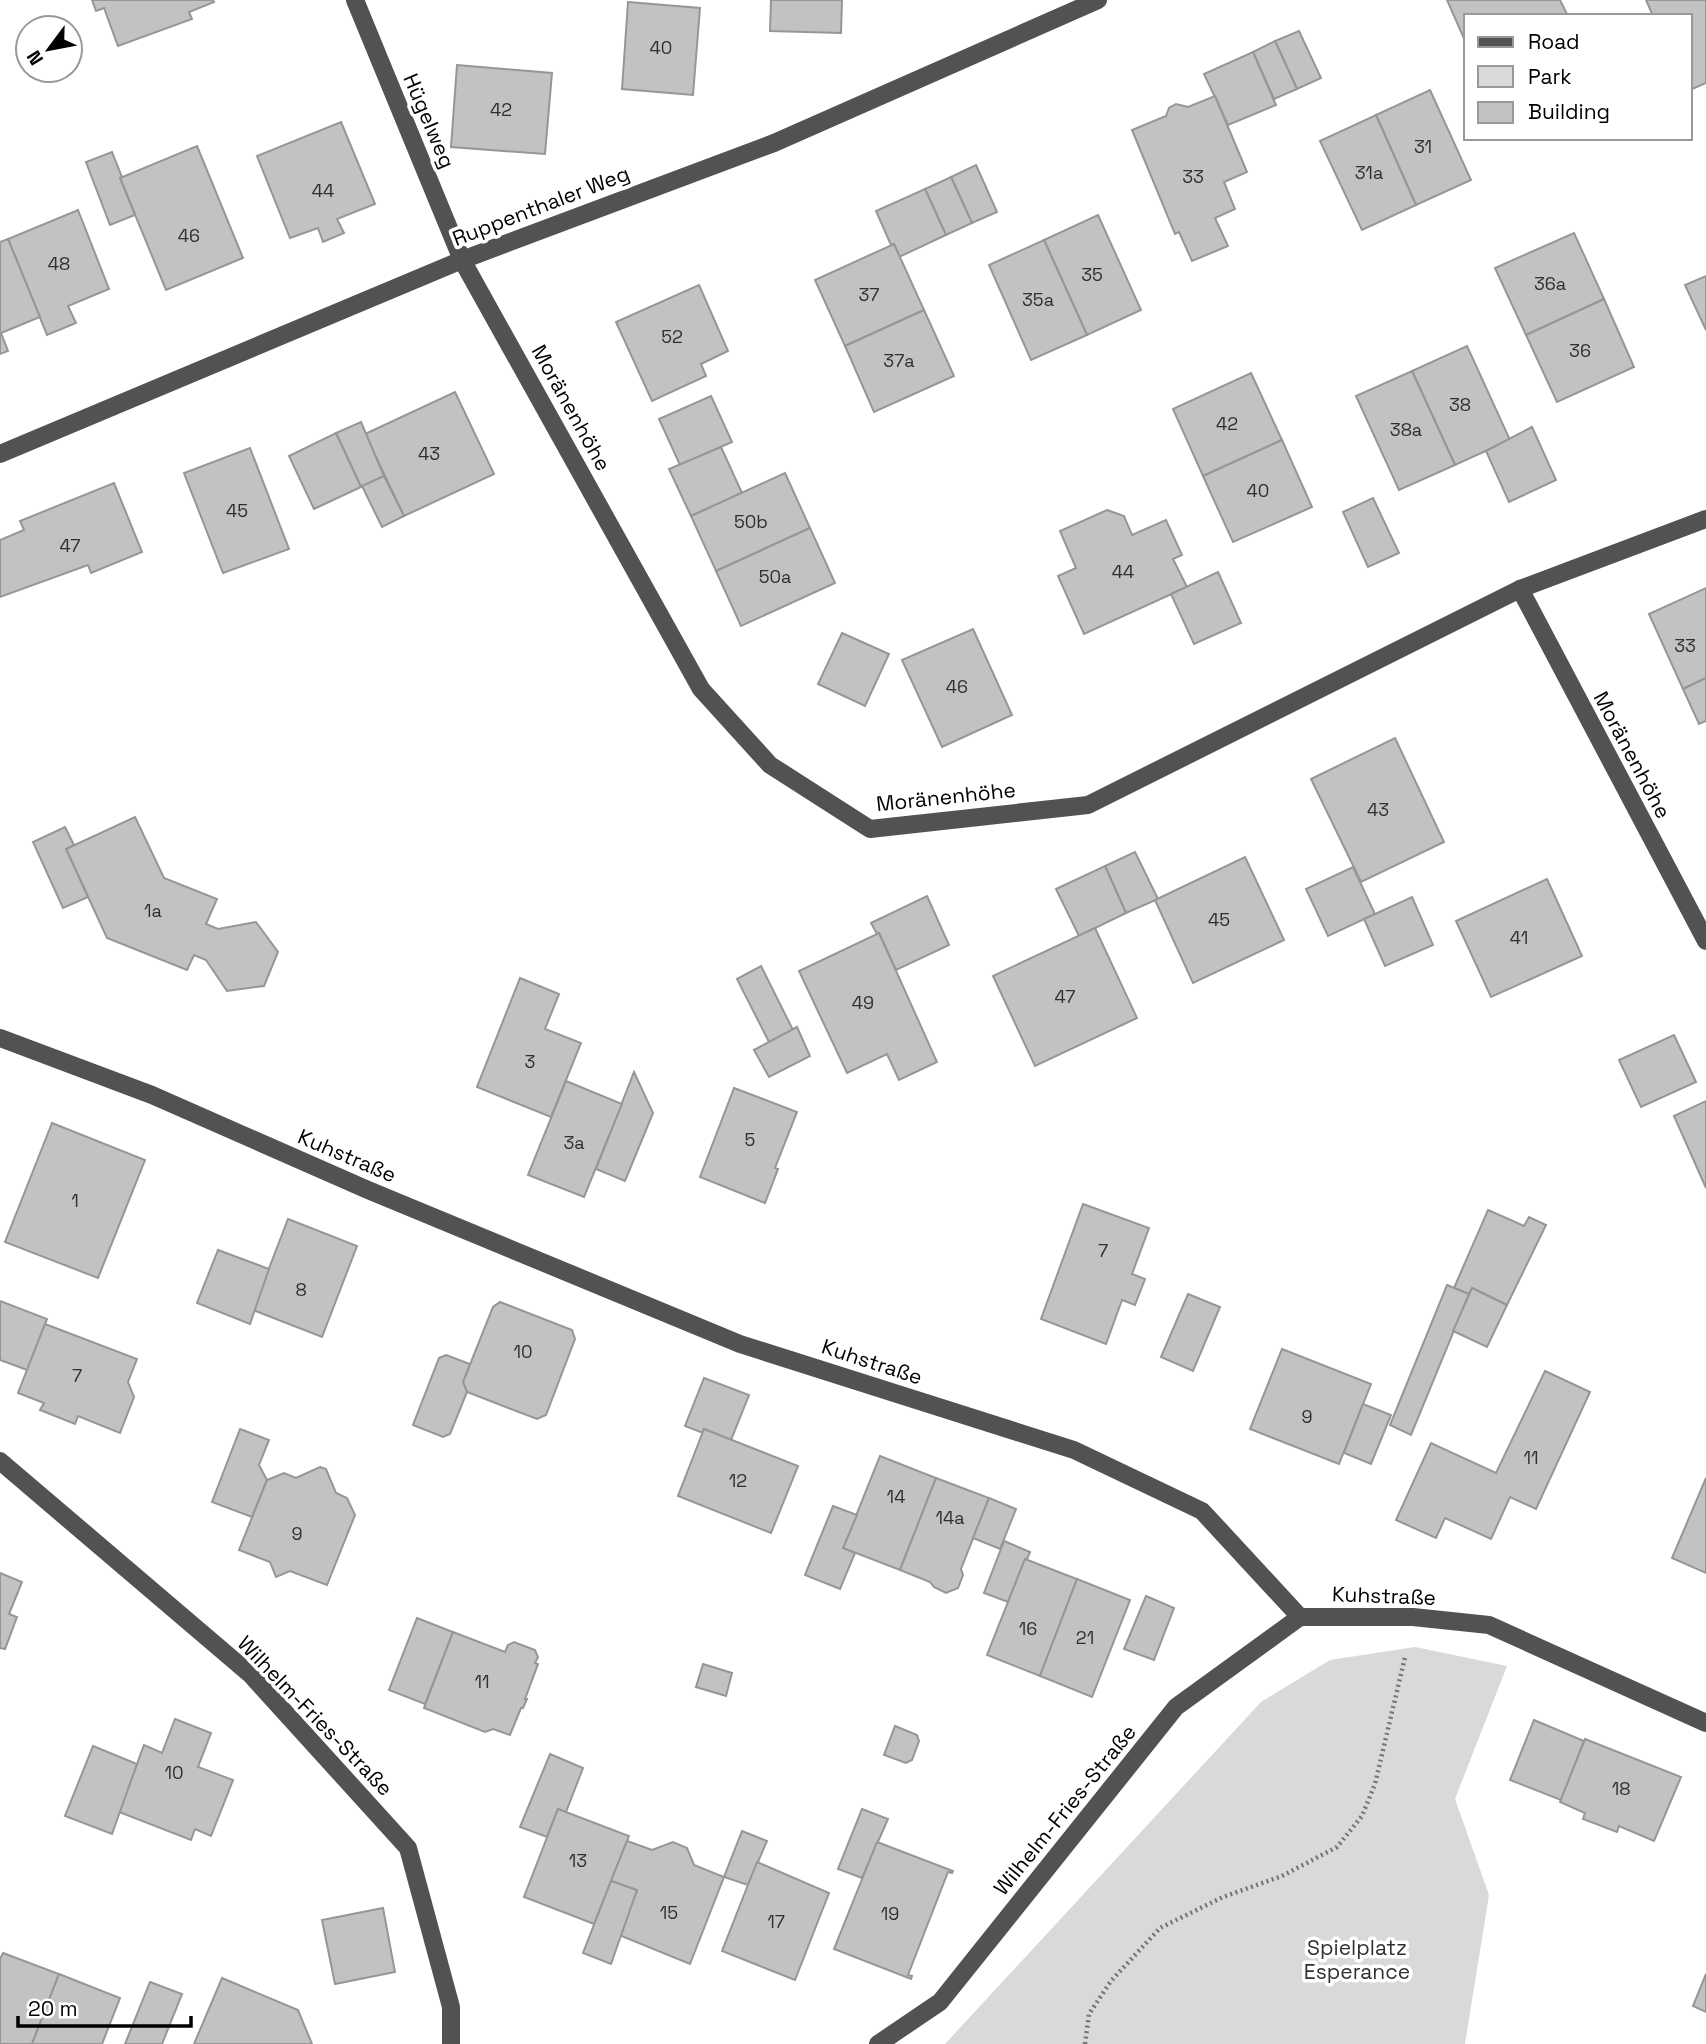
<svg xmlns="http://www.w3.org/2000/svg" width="1706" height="2044" font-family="'Space Grotesk',sans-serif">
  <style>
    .green { fill: #d9d9d9 }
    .building { fill: #c2c2c2; stroke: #969696; stroke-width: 2 }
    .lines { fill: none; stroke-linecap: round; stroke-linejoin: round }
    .path { stroke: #747474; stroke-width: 4.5; stroke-dasharray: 2 3.5; stroke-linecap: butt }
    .minor { stroke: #525252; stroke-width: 18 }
    .labels { text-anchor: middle; stroke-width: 7; stroke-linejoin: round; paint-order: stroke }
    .number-label { font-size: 18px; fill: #303030 }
    .street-label { font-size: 21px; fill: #000; stroke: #fff }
    .park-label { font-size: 21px; fill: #303030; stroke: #fff }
  </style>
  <rect width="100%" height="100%" fill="#fff"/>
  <!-- green -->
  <polygon class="green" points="1415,1647 1507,1666 1455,1799 1489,1895 1465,2044 945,2044 1261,1702 1330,1660"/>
  <!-- building -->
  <g class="building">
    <polygon points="92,0 213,0 214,2 189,12 192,19 118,46 104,8 96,11"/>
    <polygon points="771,0 842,0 841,33 770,31"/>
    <polygon points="1447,0 1560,0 1568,16 1466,16 1466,43"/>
    <polygon points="1646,0 1706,0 1706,83 1690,90 1690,16 1653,16"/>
    <polygon points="628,2 700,8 693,95 622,89"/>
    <polygon points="1299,31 1321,78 1297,89 1275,41"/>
    <polygon points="1275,41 1297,89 1274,99 1253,52"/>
    <polygon points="1253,52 1276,105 1228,125 1204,74"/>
    <polygon points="457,65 552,73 545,154 451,147"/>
    <polygon points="1430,90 1471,180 1416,205 1376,115"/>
    <polygon points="1215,96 1247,172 1224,182 1235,209 1215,218 1228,246 1192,261 1179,232 1175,234 1132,130 1166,116 1169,108 1176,104 1188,107"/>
    <polygon points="1376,115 1416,205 1362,230 1320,141"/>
    <polygon points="341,122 375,204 337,219 344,233 323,242 318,228 290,238 257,156"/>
    <polygon points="197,146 243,258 166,290 120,178"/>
    <polygon points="112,152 122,177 120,178 135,215 110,225 86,162"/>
    <polygon points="976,165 997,212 972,223 951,177"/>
    <polygon points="951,177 972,223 946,235 925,189"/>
    <polygon points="925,189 946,235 899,257 894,244 891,245 876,211"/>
    <polygon points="78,210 109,289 68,306 76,323 47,335 8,239"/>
    <polygon points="1098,215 1141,310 1087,335 1044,240"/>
    <polygon points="1574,233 1604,299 1526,335 1495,268"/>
    <polygon points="8,239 40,317 1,333 8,351 0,354 0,242"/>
    <polygon points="1044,240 1087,335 1031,360 989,265"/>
    <polygon points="894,244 924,310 845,346 815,280"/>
    <polygon points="1706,276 1706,330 1685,285"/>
    <polygon points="699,285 728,351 701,364 706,376 652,401 616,322"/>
    <polygon points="1604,299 1634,367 1557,402 1526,335"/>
    <polygon points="924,310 954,376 874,412 845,346"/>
    <polygon points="1467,346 1510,440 1455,465 1412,371"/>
    <polygon points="1412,371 1455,465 1399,490 1356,396"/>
    <polygon points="1251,373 1282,440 1203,476 1173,409"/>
    <polygon points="455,392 494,474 404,516 365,434"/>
    <polygon points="711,396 732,442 680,465 659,419"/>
    <polygon points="361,422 384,476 361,487 336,433"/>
    <polygon points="1532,427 1556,480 1509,502 1486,451"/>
    <polygon points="336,433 361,487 314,509 289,456"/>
    <polygon points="1282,440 1312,507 1233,542 1203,476"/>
    <polygon points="721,447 742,493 691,516 669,469"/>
    <polygon points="250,448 289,549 223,573 184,473"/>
    <polygon points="785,473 810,528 716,571 691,516"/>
    <polygon points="384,476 404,516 382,527 362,486"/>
    <polygon points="114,483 142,552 91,573 88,565 0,597 0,540 24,530 20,521"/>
    <polygon points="1373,498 1399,553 1368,567 1343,512"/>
    <polygon points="1107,510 1124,516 1132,535 1166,520 1182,555 1173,559 1187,587 1084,634 1058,576 1076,568 1060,531"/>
    <polygon points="810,528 835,583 741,626 716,571"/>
    <polygon points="1218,572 1241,623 1194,644 1171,594"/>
    <polygon points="1706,588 1706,678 1683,689 1649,614"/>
    <polygon points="973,629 1012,715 942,747 902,660"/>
    <polygon points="842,633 889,654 865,706 818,684"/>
    <polygon points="1706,678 1706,721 1699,724 1683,689"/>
    <polygon points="1395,738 1444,842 1361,882 1311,779"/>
    <polygon points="135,817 164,878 217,899 206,924 218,929 256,922 278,952 264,986 227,991 206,960 194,955 187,970 107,938 66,849"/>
    <polygon points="65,827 74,845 66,849 88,897 63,908 33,842"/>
    <polygon points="1135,852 1158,899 1126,913 1105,866"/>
    <polygon points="1245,857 1284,940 1193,983 1155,900"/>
    <polygon points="1105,866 1126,913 1079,936 1056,889"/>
    <polygon points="1353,867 1375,914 1328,936 1306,889"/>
    <polygon points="1547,879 1582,956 1491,997 1456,921"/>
    <polygon points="927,896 949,945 896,970 879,933 877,934 871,923"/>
    <polygon points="1412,897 1433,945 1385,966 1364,919"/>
    <polygon points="1095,928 1137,1018 1035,1066 993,976"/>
    <polygon points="879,933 937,1062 899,1080 887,1054 847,1073 799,971"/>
    <polygon points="761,966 793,1030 769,1042 737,979"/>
    <polygon points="520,978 559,994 545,1029 581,1043 551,1117 477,1087"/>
    <polygon points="797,1027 810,1056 769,1077 754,1050"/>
    <polygon points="1674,1035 1696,1082 1641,1107 1619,1060"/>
    <polygon points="634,1072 653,1113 625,1181 596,1169"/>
    <polygon points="566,1081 622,1104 584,1197 528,1175"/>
    <polygon points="734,1088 797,1112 775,1168 778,1169 765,1203 700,1177"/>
    <polygon points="1706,1101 1706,1188 1674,1116"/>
    <polygon points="52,1123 145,1160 98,1278 5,1242"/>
    <polygon points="1083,1204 1149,1228 1132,1274 1145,1279 1135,1305 1122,1300 1106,1344 1041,1319"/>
    <polygon points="1488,1210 1524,1226 1529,1217 1546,1225 1507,1305 1472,1288 1469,1294 1454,1288"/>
    <polygon points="288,1219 357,1246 322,1337 253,1310"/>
    <polygon points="218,1250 269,1269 250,1324 197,1303"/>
    <polygon points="1447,1285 1469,1294 1411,1435 1390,1425"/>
    <polygon points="1472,1288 1507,1305 1487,1347 1453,1331"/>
    <polygon points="1188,1294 1220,1307 1193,1371 1161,1357"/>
    <polygon points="0,1301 47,1319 27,1370 0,1360"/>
    <polygon points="500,1302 572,1330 575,1339 546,1415 537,1419 467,1392 463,1382 493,1307"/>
    <polygon points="45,1324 137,1359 128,1382 134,1397 120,1433 78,1416 75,1424 40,1410 44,1403 18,1393"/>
    <polygon points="1282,1349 1371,1384 1339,1464 1250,1429"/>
    <polygon points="446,1355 470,1364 463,1382 467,1392 450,1434 443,1437 413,1425 439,1358"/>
    <polygon points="1545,1371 1590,1392 1536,1509 1510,1497 1491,1539 1445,1518 1436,1538 1396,1520 1431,1443 1496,1473"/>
    <polygon points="704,1378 749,1395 731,1440 704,1429 703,1433 685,1426"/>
    <polygon points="1363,1404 1391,1415 1371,1464 1344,1453"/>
    <polygon points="240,1429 269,1440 259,1465 267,1480 252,1517 212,1502"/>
    <polygon points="704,1429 798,1466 771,1533 678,1496"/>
    <polygon points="880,1456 936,1478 900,1570 843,1548"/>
    <polygon points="320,1467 326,1469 336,1493 347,1498 355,1515 327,1585 290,1571 276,1577 270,1562 239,1550 267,1480 284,1473 296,1478"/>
    <polygon points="936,1478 989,1498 961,1569 963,1575 958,1588 946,1593 934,1587 930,1582 900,1570"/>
    <polygon points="1706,1478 1706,1573 1672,1558"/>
    <polygon points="989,1498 1016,1509 1000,1549 973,1538"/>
    <polygon points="833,1506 857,1515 843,1548 855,1553 840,1589 805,1575"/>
    <polygon points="1004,1541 1030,1552 1027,1559 1025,1559 1008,1602 984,1593"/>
    <polygon points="1025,1559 1077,1579 1040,1676 987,1655"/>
    <polygon points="0,1573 22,1582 9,1614 17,1617 5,1649 0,1648"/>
    <polygon points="1077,1579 1130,1600 1092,1697 1040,1676"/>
    <polygon points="1146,1596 1174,1608 1154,1660 1124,1649"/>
    <polygon points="417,1618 453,1632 425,1704 389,1690"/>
    <polygon points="453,1632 505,1652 508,1645 514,1642 535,1650 538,1657 535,1663 538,1664 525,1699 527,1699 523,1708 521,1708 510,1735 493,1729 485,1732 424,1708"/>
    <polygon points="703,1664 732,1673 726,1696 696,1687"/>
    <polygon points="175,1719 211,1733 198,1767 233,1780 211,1836 195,1829 191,1840 119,1812 144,1745 162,1753"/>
    <polygon points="1534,1720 1584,1741 1561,1800 1510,1780"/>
    <polygon points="895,1726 917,1735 919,1741 912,1760 906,1763 884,1755"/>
    <polygon points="1585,1739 1681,1777 1654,1841 1619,1826 1617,1832 1583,1819 1585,1813 1560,1802"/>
    <polygon points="93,1746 137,1764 112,1834 65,1816"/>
    <polygon points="550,1754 583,1768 566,1812 558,1809 547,1837 520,1827"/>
    <polygon points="558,1809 629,1836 594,1924 524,1897"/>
    <polygon points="862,1809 888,1819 862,1878 838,1869"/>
    <polygon points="742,1831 767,1841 748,1885 724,1877"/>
    <polygon points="627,1841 652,1850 673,1842 687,1848 694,1865 724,1877 690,1964 619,1935 637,1890 611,1881"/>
    <polygon points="877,1842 953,1871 952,1873 948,1872 908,1975 912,1976 911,1979 834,1949"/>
    <polygon points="757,1862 829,1893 795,1980 722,1951"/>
    <polygon points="611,1881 637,1890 611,1964 583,1953"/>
    <polygon points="383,1908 395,1972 335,1984 322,1920"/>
    <polygon points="3,1953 59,1974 32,2044 0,2044 0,1959"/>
    <polygon points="59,1974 120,1998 102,2044 32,2044"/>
    <polygon points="1706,1974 1706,2012 1693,2006"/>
    <polygon points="222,1978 298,2010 312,2044 194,2044"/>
    <polygon points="150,1982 182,1994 162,2044 125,2044"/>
  </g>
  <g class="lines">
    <!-- path -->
    <polyline class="path" points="1085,2044 1089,2014 1111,1981 1160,1928 1223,1897 1282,1876 1337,1847 1362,1816 1375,1784 1405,1657"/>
    <!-- minor -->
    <g class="minor">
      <polyline points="355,0 462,260 701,689 770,765 870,829 1088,805 1520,589 1706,519"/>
      <polyline points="0,454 462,260 774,143 1098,0"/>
      <polyline points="1520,589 1706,941"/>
      <polyline points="0,1038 152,1095 368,1190 740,1344 1074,1450 1202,1511 1300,1617 1413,1617 1489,1625 1706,1723"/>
      <polyline points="0,1461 251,1675 408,1848 451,2007 451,2044"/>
      <polyline points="878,2044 940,2002 1176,1707 1300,1617"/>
    </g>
  </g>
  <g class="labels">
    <!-- number labels -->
    <g class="number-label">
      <text x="661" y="54">40</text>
      <text x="501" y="116">42</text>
      <text x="1423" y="153">31</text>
      <text x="1369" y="179">31a</text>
      <text x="1193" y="183">33</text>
      <text x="323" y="197">44</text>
      <text x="189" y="242">46</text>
      <text x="59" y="270">48</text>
      <text x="1092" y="281">35</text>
      <text x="1550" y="290">36a</text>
      <text x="869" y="301">37</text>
      <text x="1038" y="306">35a</text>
      <text x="672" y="343">52</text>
      <text x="1580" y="357">36</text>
      <text x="899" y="367">37a</text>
      <text x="1460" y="411">38</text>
      <text x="1227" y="430">42</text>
      <text x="1406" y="436">38a</text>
      <text x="429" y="460">43</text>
      <text x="1258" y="497">40</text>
      <text x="237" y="517">45</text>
      <text x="751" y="528">50b</text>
      <text x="70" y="552">47</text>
      <text x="1123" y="578">44</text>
      <text x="775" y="583">50a</text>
      <text x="1685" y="652">33</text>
      <text x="957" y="693">46</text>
      <text x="1378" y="816">43</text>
      <text x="153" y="917">1a</text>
      <text x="1219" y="926">45</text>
      <text x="1519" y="944">41</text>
      <text x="1065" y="1003">47</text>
      <text x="863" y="1009">49</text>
      <text x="530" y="1068">3</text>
      <text x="750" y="1146">5</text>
      <text x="574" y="1149">3a</text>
      <text x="75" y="1207">1</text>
      <text x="1103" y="1257">7</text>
      <text x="301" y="1296">8</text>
      <text x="523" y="1358">10</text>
      <text x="77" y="1382">7</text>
      <text x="1307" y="1423">9</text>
      <text x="1531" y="1464">11</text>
      <text x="738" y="1487">12</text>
      <text x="896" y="1503">14</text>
      <text x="950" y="1524">14a</text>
      <text x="297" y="1540">9</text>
      <text x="1028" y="1635">16</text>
      <text x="1085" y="1644">21</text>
      <text x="482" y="1688">11</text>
      <text x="174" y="1779">10</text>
      <text x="1621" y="1795">18</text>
      <text x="578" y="1867">13</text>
      <text x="669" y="1919">15</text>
      <text x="890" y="1920">19</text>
      <text x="776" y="1928">17</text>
    </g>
    <!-- street labels -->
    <g class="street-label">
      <text transform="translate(429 121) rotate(67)" y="7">Hügelweg</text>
      <text transform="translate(541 206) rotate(-21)" y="7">Ruppenthaler Weg</text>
      <text transform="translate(571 408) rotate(61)" y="7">Moränenhöhe</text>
      <text transform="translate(1632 755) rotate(62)" y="7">Moränenhöhe</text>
      <text transform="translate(946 797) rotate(-6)" y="7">Moränenhöhe</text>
      <text transform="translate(347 1156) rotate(23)" y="7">Kuhstraße</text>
      <text transform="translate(872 1362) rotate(18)" y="7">Kuhstraße</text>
      <text transform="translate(1384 1596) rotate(2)" y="7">Kuhstraße</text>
      <text transform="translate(315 1716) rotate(46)" y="7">Wilhelm-Fries-Straße</text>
      <text transform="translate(1065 1810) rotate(-51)" y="7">Wilhelm-Fries-Straße</text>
    </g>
    <!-- park labels -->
    <g class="park-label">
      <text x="1357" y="1955">Spielplatz<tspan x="1357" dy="24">Esperance</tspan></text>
    </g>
  </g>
  <!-- legend -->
  <rect x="1464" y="14" width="228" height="126" fill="#ffffff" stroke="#999999" stroke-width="2"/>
  <rect x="1478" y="37" width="35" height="10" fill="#525252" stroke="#999999" stroke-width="2"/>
  <text x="1528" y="49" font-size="21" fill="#000000">Road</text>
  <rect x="1478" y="66" width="35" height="21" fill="#d9d9d9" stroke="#999999" stroke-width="2"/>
  <text x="1528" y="84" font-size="21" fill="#000000">Park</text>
  <rect x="1478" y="102" width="35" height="21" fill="#c2c2c2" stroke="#999999" stroke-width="2"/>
  <text x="1528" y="119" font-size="21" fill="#000000">Building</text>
  <!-- north arrow -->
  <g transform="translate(49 49) rotate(238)"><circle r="33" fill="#ffffff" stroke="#999999" stroke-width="2"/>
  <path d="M0-5L12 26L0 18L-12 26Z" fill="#000000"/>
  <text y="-10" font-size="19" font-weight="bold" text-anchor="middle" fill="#000000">N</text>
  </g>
  <!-- scale -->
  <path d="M18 2016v10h173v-10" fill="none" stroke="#000000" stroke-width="3.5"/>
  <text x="28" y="2016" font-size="21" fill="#000000" stroke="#ffffff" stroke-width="5" paint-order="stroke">20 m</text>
</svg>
